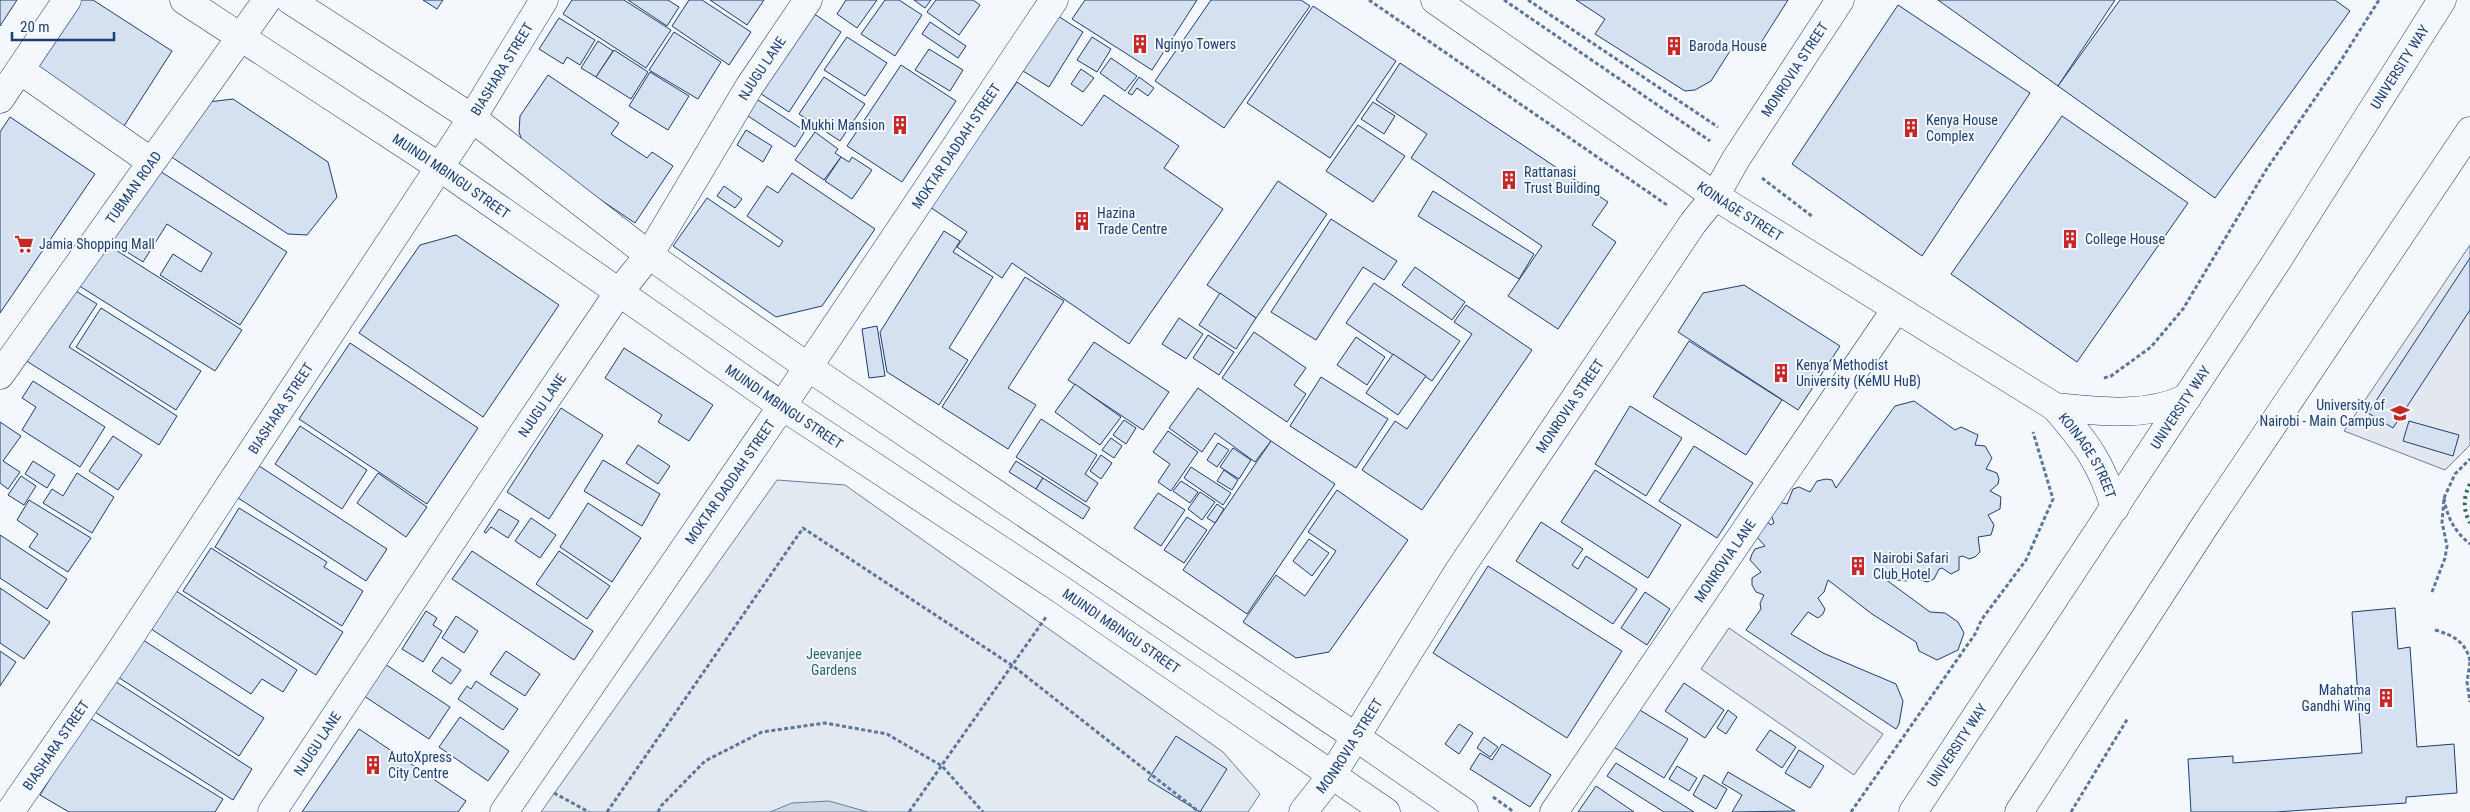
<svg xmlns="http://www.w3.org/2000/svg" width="2470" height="812" font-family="'Roboto Condensed',sans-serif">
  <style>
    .green { fill: #e3e9f0; stroke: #687fa3 }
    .parking { fill: #e3e8f0; stroke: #687fa3 }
    .water { fill: #cfd7e4; stroke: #687fa3 }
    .building { fill: #d5e0f0; stroke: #1d3f73 }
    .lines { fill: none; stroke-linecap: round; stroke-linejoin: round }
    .minor-casing { stroke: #1d3f73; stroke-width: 29 }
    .tertiary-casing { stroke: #1d3f73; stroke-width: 29 }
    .trunk-casing { stroke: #1d3f73; stroke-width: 29 }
    .path { stroke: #5e769c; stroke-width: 3; stroke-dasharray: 4 2.5; stroke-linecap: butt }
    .minor { stroke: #f4f7fb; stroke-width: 28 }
    .tertiary { stroke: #f4f7fb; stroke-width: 28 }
    .trunk { stroke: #f4f7fb; stroke-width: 28 }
    .hedge { stroke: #2c6c60; stroke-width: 4; stroke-dasharray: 2.5 4; stroke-linecap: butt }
    .labels { text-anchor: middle; stroke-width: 4; stroke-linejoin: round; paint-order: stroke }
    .poi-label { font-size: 14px; fill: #1d3f73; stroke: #f4f7fb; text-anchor: start }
    .street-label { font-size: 14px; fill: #1d3f73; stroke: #f4f7fb }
    .park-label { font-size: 14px; fill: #2c6c60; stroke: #f4f7fb }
  </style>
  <rect width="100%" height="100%" fill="#f4f7fb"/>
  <!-- green -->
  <polygon class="green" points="777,480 845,485 1223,752 1260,794 1248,812 541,812"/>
  <!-- parking -->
  <g class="parking">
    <polygon points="2470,245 2470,445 2445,470 2344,431"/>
    <polygon points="1729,628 1883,734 1854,775 1701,669"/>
  </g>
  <!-- water -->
  <polygon class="water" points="829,801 868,812 770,812 792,803"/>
  <!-- building -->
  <g class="building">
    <polygon points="0,0 17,0 0,26"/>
    <polygon points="80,0 93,0 172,51 124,126 35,68"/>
    <polygon points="423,0 443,0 437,9"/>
    <polygon points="572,0 624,0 671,30 646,68 563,14"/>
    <polygon points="628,0 668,0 679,7 667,26"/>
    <polygon points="689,0 702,0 751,32 729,65 672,26"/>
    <polygon points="710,0 764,0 747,25"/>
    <polygon points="846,0 877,0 857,28 837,14"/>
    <polygon points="885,0 899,0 922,15 895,56 861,34"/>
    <polygon points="914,0 931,0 925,8"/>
    <polygon points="936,0 973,0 980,5 959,35 927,12"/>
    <polygon points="1085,0 1197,0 1152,70 1072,19"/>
    <polygon points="1211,0 1301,0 1310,6 1224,128 1155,81"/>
    <polygon points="1576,0 1788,0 1755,52 1737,40 1711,81 1695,90 1685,91 1595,34 1605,19"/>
    <polygon points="1938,0 2115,0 2058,86"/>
    <polygon points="2120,0 2335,0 2350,11 2215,198 2058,86"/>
    <polygon points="1898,5 2030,93 1922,256 1792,164"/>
    <polygon points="1313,6 1396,61 1330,158 1247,103"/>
    <polygon points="807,9 841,32 789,112 755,90"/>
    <polygon points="1058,16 1083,32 1049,87 1023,71"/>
    <polygon points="559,18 595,40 580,65 567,57 563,64 539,49"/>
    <polygon points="930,22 966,46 958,58 922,34"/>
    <polygon points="674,32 721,62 698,99 649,70"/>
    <polygon points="847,37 887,63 865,96 824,70"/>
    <polygon points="1092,37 1111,49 1097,72 1077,60"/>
    <polygon points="598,41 613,51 596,77 581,68"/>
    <polygon points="929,49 963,70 950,91 915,70"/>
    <polygon points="614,50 648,72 631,99 596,77"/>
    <polygon points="1111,58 1137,76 1125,91 1100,73"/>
    <polygon points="1400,63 1608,202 1592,225 1616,242 1558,329 1508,296 1542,246 1411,158 1427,134 1376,100"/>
    <polygon points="901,65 956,101 902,182 847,146"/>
    <polygon points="1081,69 1094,78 1083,92 1071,84"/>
    <polygon points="650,72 689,96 668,130 629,106"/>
    <polygon points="548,75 619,123 611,134 647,158 652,152 673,166 635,223 525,149 519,132 520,116"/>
    <polygon points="824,77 865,104 840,141 799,114"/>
    <polygon points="1139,77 1154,88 1148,96 1137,88 1132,95 1128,93"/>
    <polygon points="1017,82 1082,126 1104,95 1179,146 1164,168 1223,209 1129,344 1012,263 1002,278 957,247 967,232 930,207"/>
    <polygon points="755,98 805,131 795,147 745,114"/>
    <polygon points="233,99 328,162 337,197 307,235 288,234 167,154 200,103"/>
    <polygon points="1373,102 1395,116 1384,134 1361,119"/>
    <polygon points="2062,116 2188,203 2077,362 1951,274"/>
    <polygon points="10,117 95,174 0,313 0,132"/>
    <polygon points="1358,125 1405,156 1373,202 1326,171"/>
    <polygon points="746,130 772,146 763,162 737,145"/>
    <polygon points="815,132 838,149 835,153 841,157 824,180 795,160"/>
    <polygon points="841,157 849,162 852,157 872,170 852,199 825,181"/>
    <polygon points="155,168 287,252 240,325 160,275 173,254 201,272 212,253 167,224 143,262 108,240"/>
    <polygon points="792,173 875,229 822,306 776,317 673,246 707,198 779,247 783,241 747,216 767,186 778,193"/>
    <polygon points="1278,181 1327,214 1256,318 1207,285"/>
    <polygon points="724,186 742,199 735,208 717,196"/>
    <polygon points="1433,191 1534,254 1519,279 1418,216"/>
    <polygon points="1331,219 1397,261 1384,280 1363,267 1316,340 1271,312"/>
    <polygon points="944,231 960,241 953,252 993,277 949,348 968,360 939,405 887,372 880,332"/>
    <polygon points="456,235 559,305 483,417 359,333 420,245"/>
    <polygon points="100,240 242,330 215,371 73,282"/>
    <polygon points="2470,258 2470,310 2393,428 2368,413"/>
    <polygon points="1415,267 1465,302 1452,320 1402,285"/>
    <polygon points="1025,277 1064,301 1008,388 1036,405 1008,449 942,407"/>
    <polygon points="1374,283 1460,341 1432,381 1346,323"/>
    <polygon points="1744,285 1840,346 1798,410 1678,332 1703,293"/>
    <polygon points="71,288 97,304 69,347 177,416 159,445 25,360"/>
    <polygon points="1220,293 1256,318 1236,349 1199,325"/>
    <polygon points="1466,305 1532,350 1422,510 1362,470 1395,421 1407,429 1472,334 1454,322"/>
    <polygon points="101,308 201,371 176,410 76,347"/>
    <polygon points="1179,318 1203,334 1186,359 1162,344"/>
    <polygon points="877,326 885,376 869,378 862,329"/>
    <polygon points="1254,332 1306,368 1294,385 1306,394 1287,422 1222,378"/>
    <polygon points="1208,335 1234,352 1219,375 1193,358"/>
    <polygon points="1356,337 1385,357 1367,385 1337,365"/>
    <polygon points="1689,341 1782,400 1746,455 1653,397"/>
    <polygon points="1094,342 1169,392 1143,430 1068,380"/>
    <polygon points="350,343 478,428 427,504 299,419"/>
    <polygon points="624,348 713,405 689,441 658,422 662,415 605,378"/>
    <polygon points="1393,354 1426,376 1398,415 1366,393"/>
    <polygon points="1321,377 1388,419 1356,468 1290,426"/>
    <polygon points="33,381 105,427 80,467 22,430 36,407 22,398"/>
    <polygon points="1075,384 1121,417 1100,445 1055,412"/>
    <polygon points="1198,388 1271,441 1255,462 1215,433 1202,452 1169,428"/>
    <polygon points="1914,401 1955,430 1961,427 1978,435 1975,445 1985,446 1992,458 1986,469 1997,473 1999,479 1998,484 1990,491 2001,497 2000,509 1988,515 1994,525 1991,535 1978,537 1980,552 1975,557 1969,559 1963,556 1959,557 1959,570 1951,574 1942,568 1939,569 1934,579 1927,582 1921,580 1917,573 1914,574 1912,578 1907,581 1897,580 1894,578 1894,570 1890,569 1881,576 1930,612 1945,613 1958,622 1964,633 1958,650 1937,660 1919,651 1916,642 1872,614 1828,580 1824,592 1818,598 1825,609 1823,614 1818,618 1808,612 1791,634 1823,653 1896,684 1903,701 1899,724 1896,729 1746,630 1761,609 1760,603 1764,595 1756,592 1752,585 1752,578 1761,572 1750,560 1752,554 1755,549 1765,546 1756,536 1767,522 1771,525 1774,523 1771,515 1779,502 1787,504 1793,489 1799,487 1810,492 1817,481 1826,479 1832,480 1836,488 1895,406"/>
    <polygon points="1630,406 1682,438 1646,496 1595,464"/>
    <polygon points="561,408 603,435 549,519 507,492"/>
    <polygon points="1041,419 1097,455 1085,474 1098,483 1086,502 1016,457"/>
    <polygon points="1124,420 1136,428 1126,444 1113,435"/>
    <polygon points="2409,421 2459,435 2453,456 2403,441"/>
    <polygon points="0,422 21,436 3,461 20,472 8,489 0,483"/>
    <polygon points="300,426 367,470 342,509 275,464"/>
    <polygon points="1168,431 1198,452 1171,491 1158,482 1170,464 1153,452"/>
    <polygon points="113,436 142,455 118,490 89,471"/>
    <polygon points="1111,438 1122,446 1114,458 1102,450"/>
    <polygon points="1271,441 1335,484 1247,614 1183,570"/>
    <polygon points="1218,443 1229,450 1217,467 1207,460"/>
    <polygon points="638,445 670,466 658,484 626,463"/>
    <polygon points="1694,446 1753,483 1717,538 1659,501"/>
    <polygon points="1233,448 1251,460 1239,479 1220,467"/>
    <polygon points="1101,455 1112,463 1101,479 1090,471"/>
    <polygon points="603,460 660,494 642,526 584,491"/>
    <polygon points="33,461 55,475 47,488 25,474"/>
    <polygon points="1016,461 1043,478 1036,489 1009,472"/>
    <polygon points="253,462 387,549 366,581 232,494"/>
    <polygon points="1191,467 1231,493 1223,505 1184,478"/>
    <polygon points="1224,470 1238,480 1232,490 1217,481"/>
    <polygon points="1595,470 1681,525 1648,578 1561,522"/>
    <polygon points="77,473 114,497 92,533 43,503 52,489 63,496"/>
    <polygon points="378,473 427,507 406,537 357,503"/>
    <polygon points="21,476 36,486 24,505 8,495"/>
    <polygon points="1043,478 1090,508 1083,519 1036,489"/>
    <polygon points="1181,481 1198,492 1190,503 1173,491"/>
    <polygon points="1337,490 1408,540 1329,652 1296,658 1243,622 1276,575 1305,596 1336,551 1308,532"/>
    <polygon points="1200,492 1215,502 1202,520 1188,509"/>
    <polygon points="1158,493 1185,510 1161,546 1134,528"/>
    <polygon points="29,500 91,538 68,572 29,547 38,534 17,520"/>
    <polygon points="588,503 641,538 612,582 560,547"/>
    <polygon points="1217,504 1224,509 1215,523 1207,518"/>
    <polygon points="239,508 327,562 324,567 363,591 342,626 215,547"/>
    <polygon points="499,509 519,521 508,538 491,527 486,533 484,532"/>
    <polygon points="1187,517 1207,530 1184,563 1164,550"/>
    <polygon points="531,518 556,535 540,558 515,541"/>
    <polygon points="1541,522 1583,549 1572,565 1578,569 1586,556 1637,589 1613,624 1516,561"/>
    <polygon points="0,535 67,579 47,609 0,578"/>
    <polygon points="1309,539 1329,553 1312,576 1293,561"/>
    <polygon points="211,548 343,632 316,675 183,591"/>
    <polygon points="472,551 593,631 574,660 452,579"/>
    <polygon points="559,551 610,586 587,619 536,584"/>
    <polygon points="1488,566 1622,651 1567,738 1433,653"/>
    <polygon points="170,587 297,670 283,692 262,679 251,694 145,625"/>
    <polygon points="0,588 50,622 24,659 0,643"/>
    <polygon points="1645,592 1670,609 1647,645 1621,628"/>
    <polygon points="2395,608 2398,649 2410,647 2417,747 2454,744 2457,793 2406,797 2406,803 2276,812 2191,812 2188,759 2233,756 2233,763 2362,753 2352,612"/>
    <polygon points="426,611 437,618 433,625 442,631 423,662 402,649"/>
    <polygon points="456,616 478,631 464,653 442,638"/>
    <polygon points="140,638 264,718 239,756 115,675"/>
    <polygon points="0,651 16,662 0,686"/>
    <polygon points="506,651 540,674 525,696 490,674"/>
    <polygon points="442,657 461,670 451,684 432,671"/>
    <polygon points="385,664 450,707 429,739 364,696"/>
    <polygon points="110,678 252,769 233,800 90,709"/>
    <polygon points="476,681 518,709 503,730 458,699 467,686 471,689"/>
    <polygon points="1684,683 1724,710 1705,738 1665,711"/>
    <polygon points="1633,706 1688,739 1664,778 1609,744"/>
    <polygon points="1728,710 1737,717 1726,734 1717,728"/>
    <polygon points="88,717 223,799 215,812 69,812 40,795"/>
    <polygon points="460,717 509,751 488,781 439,747"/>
    <polygon points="1459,724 1473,733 1459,754 1445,744"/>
    <polygon points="359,729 466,801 458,812 302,812"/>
    <polygon points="1770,730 1796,747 1782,768 1756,750"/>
    <polygon points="1176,736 1227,769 1200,812 1148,780"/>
    <polygon points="1484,737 1498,747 1490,757 1477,748"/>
    <polygon points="1502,744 1551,775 1530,807 1470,769 1480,753 1492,760"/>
    <polygon points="1799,750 1824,766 1810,788 1785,773"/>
    <polygon points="1616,763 1694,812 1664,812 1607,776"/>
    <polygon points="1677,766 1697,778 1689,791 1669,779"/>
    <polygon points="1728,772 1795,811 1732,812 1742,795 1722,783"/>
    <polygon points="1704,775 1727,789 1716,809 1693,795"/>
    <polygon points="1596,786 1634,812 1578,812"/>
  </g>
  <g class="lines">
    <!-- minor casing -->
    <g class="minor-casing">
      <g id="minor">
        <polyline points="20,70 150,161"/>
        <polyline points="0,99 67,0"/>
        <path id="s1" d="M0 375 267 0"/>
        <path id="s2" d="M10 812 114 661 472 118 544 0"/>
        <path id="s3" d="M272 812 530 423 619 292 649 255 749 87 808 0"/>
        <path id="s4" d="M504 812 782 406 1054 0"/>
        <path id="s5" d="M1303 812 1332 775 1460 569 1693 223 1715 196 1736 159 1840 0"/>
        <path id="s6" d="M1554 812 1896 309"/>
      </g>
    </g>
    <!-- tertiary casing -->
    <g class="tertiary-casing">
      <g id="tertiary">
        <path id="s7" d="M184 0 438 166 782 406 1063 591 1386 812"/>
        <polyline points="290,0 472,118 649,255 808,367 1356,737 1464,812"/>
        <path id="s8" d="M1435 0 1715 196 2055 407C2086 443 2101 462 2115 508"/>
        <path d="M2055 407C2099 411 2145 418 2187 398"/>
      </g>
    </g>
    <!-- trunk casing -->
    <g class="trunk-casing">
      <g id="trunk">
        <path id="s9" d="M1913 812 2277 261 2442 0"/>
        <polyline points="2019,812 2206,524 2470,131"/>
      </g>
    </g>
    <!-- path -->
    <g class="path">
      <polyline points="1369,0 1667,205"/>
      <polyline points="1504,0 1710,141"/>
      <polyline points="1528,0 1718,127"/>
      <polyline points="1762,178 1813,217"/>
      <polyline points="2104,378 2111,376 2151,347 2183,309 2266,170 2340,62 2379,0"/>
      <polyline points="2444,498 2455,474 2470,459"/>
      <path d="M2432 592 2445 558 2447 546 2442 522 2444 498C2447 517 2454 531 2470 544"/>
      <path d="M2435 630C2453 635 2466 642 2470 661"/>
      <polyline points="2470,662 2467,682 2470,702"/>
      <polyline points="554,793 589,812"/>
      <polyline points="1493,797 1514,812"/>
      <polyline points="607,812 803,528 1013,666 1199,812"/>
      <polyline points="658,812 661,806 705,761 762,732 825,723 887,734 942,766 983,812"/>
      <polyline points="909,812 1046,617"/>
      <polyline points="1851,812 1975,634 1982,619 2026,560 2053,499 2033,432"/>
      <polyline points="2071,812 2128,718"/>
    </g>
    <!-- minor -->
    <use href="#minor" class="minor"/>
    <!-- tertiary -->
    <use href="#tertiary" class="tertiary"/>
    <!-- trunk -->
    <use href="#trunk" class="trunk"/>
    <!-- hedge -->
    <path class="hedge" d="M2470 484C2463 497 2463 510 2470 523"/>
  </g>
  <!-- icons -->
  <defs>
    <g id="building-bare" transform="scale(1.5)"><path d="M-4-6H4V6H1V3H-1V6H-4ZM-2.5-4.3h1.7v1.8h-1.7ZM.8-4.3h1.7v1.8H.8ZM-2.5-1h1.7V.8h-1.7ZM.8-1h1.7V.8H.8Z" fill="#c62828" stroke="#f4f7fb" stroke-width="2.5" paint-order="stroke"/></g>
    <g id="supermarket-bare" transform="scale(1.5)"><path d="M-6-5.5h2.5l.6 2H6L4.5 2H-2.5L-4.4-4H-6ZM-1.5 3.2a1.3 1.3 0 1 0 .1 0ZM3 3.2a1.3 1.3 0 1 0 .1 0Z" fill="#c62828" stroke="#f4f7fb" stroke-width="2.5" paint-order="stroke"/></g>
    <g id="university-bare" transform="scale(1.5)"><path d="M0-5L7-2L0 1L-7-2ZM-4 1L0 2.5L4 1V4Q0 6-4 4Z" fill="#c62828" stroke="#f4f7fb" stroke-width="2.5" paint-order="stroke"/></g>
  </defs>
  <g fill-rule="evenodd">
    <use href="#building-bare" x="1140" y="44"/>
    <use href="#building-bare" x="1674" y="46"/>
    <use href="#building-bare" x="900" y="125"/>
    <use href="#building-bare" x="1911" y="128"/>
    <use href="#building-bare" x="1509" y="180"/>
    <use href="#building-bare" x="1082" y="221"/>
    <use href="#building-bare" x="2070" y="239"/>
    <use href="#supermarket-bare" x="24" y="244"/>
    <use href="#building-bare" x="1781" y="373"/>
    <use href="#university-bare" x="2400" y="413"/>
    <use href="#building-bare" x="1858" y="566"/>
    <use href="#building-bare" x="2386" y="698"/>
    <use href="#building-bare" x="373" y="765"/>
  </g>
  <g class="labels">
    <!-- poi labels -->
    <g class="poi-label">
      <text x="1155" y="49">Nginyo Towers</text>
      <text x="1689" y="51">Baroda House</text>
      <text x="1926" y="125">Kenya House<tspan x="1926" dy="16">Complex</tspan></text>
      <text x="885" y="130" text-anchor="end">Mukhi Mansion</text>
      <text x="1524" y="177">Rattanasi<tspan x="1524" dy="16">Trust Building</tspan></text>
      <text x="1097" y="218">Hazina<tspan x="1097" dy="16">Trade Centre</tspan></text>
      <text x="2085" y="244">College House</text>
      <text x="39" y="249">Jamia Shopping Mall</text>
      <text x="1796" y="370">Kenya Methodist<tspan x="1796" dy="16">University (KeMU HuB)</tspan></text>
      <text x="2385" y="410" text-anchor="end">University of<tspan x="2385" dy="16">Nairobi - Main Campus</tspan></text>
      <text x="1873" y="563">Nairobi Safari<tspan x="1873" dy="16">Club Hotel</tspan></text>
      <text x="2371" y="695" text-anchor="end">Mahatma<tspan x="2371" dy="16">Gandhi Wing</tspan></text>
      <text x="388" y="762">AutoXpress<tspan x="388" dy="16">City Centre</tspan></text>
    </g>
    <!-- street labels -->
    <g class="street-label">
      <text dy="5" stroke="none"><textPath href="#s9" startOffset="890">UNIVERSITY WAY</textPath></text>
      <text dy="5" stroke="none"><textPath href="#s3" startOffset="891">NJUGU LANE</textPath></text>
      <text dy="5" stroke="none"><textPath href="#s2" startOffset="891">BIASHARA STREET</textPath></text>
      <text dy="5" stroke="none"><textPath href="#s5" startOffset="891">MONROVIA STREET</textPath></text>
      <text dy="5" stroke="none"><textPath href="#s4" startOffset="805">MOKTAR DADDAH STREET</textPath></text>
      <text dy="5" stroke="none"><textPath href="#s7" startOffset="320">MUINDI MBINGU STREET</textPath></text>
      <text dy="5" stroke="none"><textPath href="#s1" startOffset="230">TUBMAN ROAD</textPath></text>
      <text dy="5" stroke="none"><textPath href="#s8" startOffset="371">KOINAGE STREET</textPath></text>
      <text dy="5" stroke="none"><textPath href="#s5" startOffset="486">MONROVIA STREET</textPath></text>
      <text dy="5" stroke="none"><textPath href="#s3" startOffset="488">NJUGU LANE</textPath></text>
      <text dy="5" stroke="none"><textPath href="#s7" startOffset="725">MUINDI MBINGU STREET</textPath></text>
      <text dy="5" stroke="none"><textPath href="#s2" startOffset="486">BIASHARA STREET</textPath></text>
      <text dy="5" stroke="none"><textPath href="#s9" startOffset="485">UNIVERSITY WAY</textPath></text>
      <text dy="5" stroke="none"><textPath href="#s8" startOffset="801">KOINAGE STREET</textPath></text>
      <text dy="5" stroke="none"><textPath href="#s4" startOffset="400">MOKTAR DADDAH STREET</textPath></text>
      <text dy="5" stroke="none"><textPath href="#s6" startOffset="304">MONROVIA LANE</textPath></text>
      <text dy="5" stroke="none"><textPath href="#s7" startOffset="1130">MUINDI MBINGU STREET</textPath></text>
      <text dy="5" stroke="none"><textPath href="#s3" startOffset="82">NJUGU LANE</textPath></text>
      <text dy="5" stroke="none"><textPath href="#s2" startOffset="81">BIASHARA STREET</textPath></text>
      <text dy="5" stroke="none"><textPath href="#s5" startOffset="81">MONROVIA STREET</textPath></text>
      <text dy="5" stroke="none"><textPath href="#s9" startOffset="80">UNIVERSITY WAY</textPath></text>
    </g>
    <!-- park labels -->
    <g class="park-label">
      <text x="834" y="659">Jeevanjee<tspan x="834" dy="16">Gardens</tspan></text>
    </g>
  </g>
  <!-- scale -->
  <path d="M12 32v8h102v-8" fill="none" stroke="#1d3f73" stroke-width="2.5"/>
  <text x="20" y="32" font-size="15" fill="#1d3f73" stroke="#f4f7fb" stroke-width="4" paint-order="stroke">20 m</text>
</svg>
